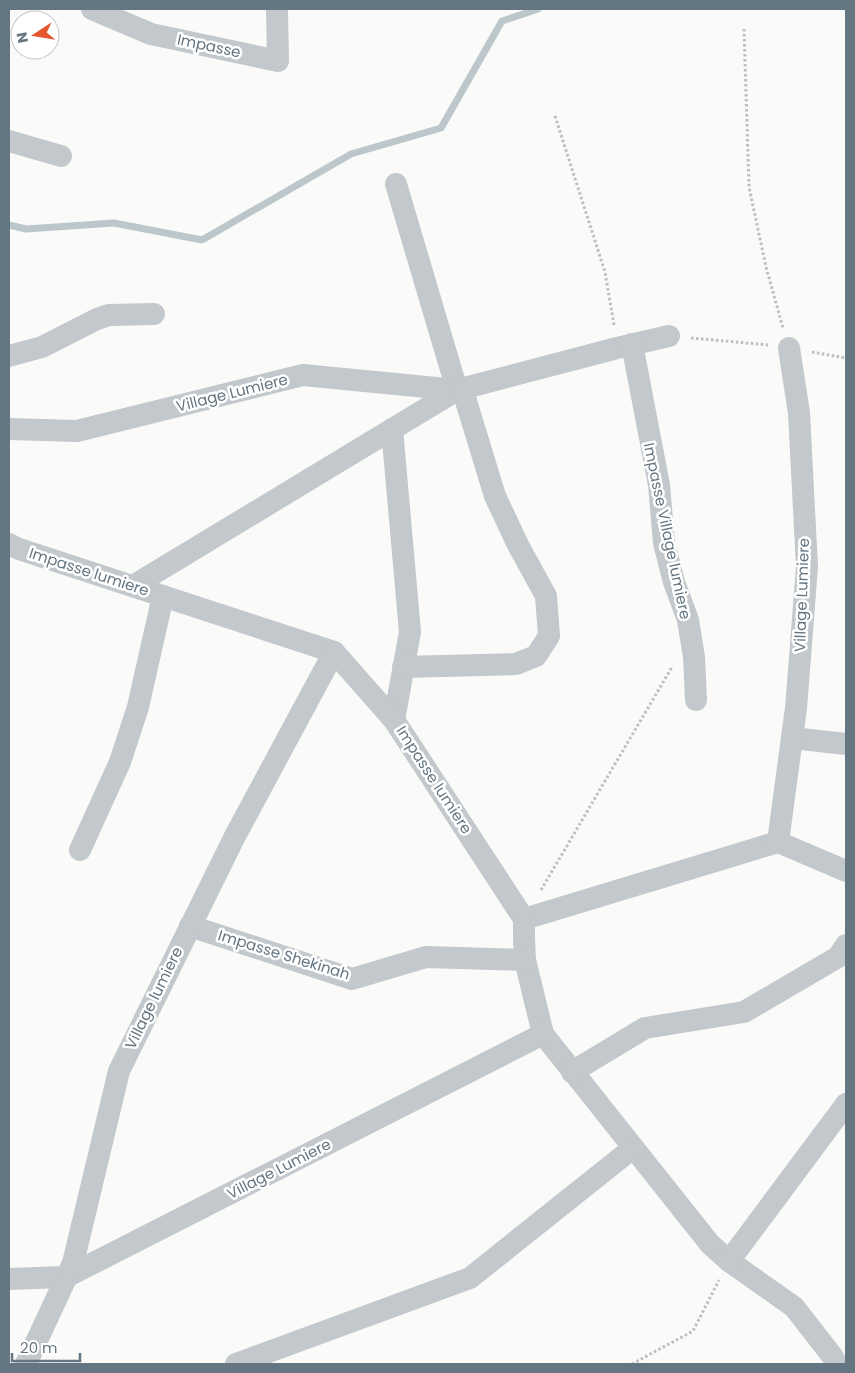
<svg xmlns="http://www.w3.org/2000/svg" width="855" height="1373" font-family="Poppins,sans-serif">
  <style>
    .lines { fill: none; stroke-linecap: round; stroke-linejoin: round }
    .stream { stroke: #bbc7cb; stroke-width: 7 }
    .path { stroke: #bbbfc2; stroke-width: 3; stroke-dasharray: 2.5 2.5; stroke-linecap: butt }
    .minor { stroke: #c3c8cc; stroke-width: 22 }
    .labels { text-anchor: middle; stroke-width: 5; stroke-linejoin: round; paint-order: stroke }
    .street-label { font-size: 15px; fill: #657683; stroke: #fff }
  </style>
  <rect width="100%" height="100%" fill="#fafaf8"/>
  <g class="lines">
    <!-- stream -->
    <polyline class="stream" points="9,225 26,229 114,223 202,240 351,154 441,128 502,21 538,9"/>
    <!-- path -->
    <g class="path">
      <polyline points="744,29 749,187 766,267 783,328"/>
      <polyline points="555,116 605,272 614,325"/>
      <polyline points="691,338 769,345"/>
      <polyline points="812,352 846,358"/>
      <polyline points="541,890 672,667"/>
      <polyline points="632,1364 693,1331 719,1280"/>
    </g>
    <!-- minor -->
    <g class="minor">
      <polyline points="92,9 151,34 278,61 277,9"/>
      <polyline points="9,141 61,156"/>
      <polyline points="396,184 457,390 617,348 669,336"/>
      <polyline points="632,344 659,485 664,543 674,582 688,620 694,657 696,700"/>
      <polyline points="9,356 42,347 97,319 109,315 154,314"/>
      <polyline points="9,429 77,431 303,375 457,390 133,586"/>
      <polyline points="392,429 410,632 394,720"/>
      <polyline points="9,544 19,549 334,652 394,720 524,919 778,842 846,871"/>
      <polyline points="403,667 516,664 536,656 549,636 546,596 518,545 495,496 462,388"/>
      <polyline points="792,738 846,744"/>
      <polyline points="778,842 796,708 807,567 799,413 789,348"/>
      <polyline points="80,850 120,762 138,707 163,596"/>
      <polyline points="524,919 524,938 525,960 543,1034 710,1244 729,1261 794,1307 833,1357 836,1364"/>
      <polyline points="190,926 352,979 426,957 525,960"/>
      <polyline points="572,1072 645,1028 744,1012 838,957 846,945"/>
      <polyline points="729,1261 846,1104"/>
      <polyline points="9,1279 66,1277 543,1034"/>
      <polyline points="26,1364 73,1263 119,1071 235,836 334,652"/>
      <polyline points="236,1364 470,1278 633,1148"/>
    </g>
  </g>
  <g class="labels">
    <!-- street labels -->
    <g class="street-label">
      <text transform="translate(209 46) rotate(12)" y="5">Impasse</text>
      <text transform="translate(232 393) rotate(-14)" y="5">Village Lumiere</text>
      <text transform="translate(667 531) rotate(78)" y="5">Impasse Village lumiere</text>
      <text transform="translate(89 572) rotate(18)" y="5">Impasse lumiere</text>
      <text transform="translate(802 595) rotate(-88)" y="5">Village Lumiere</text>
      <text transform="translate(434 780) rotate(57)" y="5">Impasse lumiere</text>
      <text transform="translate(284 955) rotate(17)" y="5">Impasse Shekinah</text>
      <text transform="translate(154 998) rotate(-64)" y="5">Village lumiere</text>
      <text transform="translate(279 1169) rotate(-27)" y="5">Village Lumiere</text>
    </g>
  </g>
  <!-- border -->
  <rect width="855" height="1373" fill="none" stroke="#657683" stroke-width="20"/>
  <!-- north arrow -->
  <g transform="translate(35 35) rotate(258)"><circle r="24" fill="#ffffff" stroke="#c1c8cd"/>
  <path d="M0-4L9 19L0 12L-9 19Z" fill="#e4572e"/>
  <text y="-8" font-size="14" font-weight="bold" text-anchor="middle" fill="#657683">N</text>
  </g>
  <!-- scale -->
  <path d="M12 1353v8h68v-8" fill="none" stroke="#657683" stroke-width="2.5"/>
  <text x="20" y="1353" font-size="15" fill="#657683" stroke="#ffffff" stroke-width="4" paint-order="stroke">20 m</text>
</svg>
